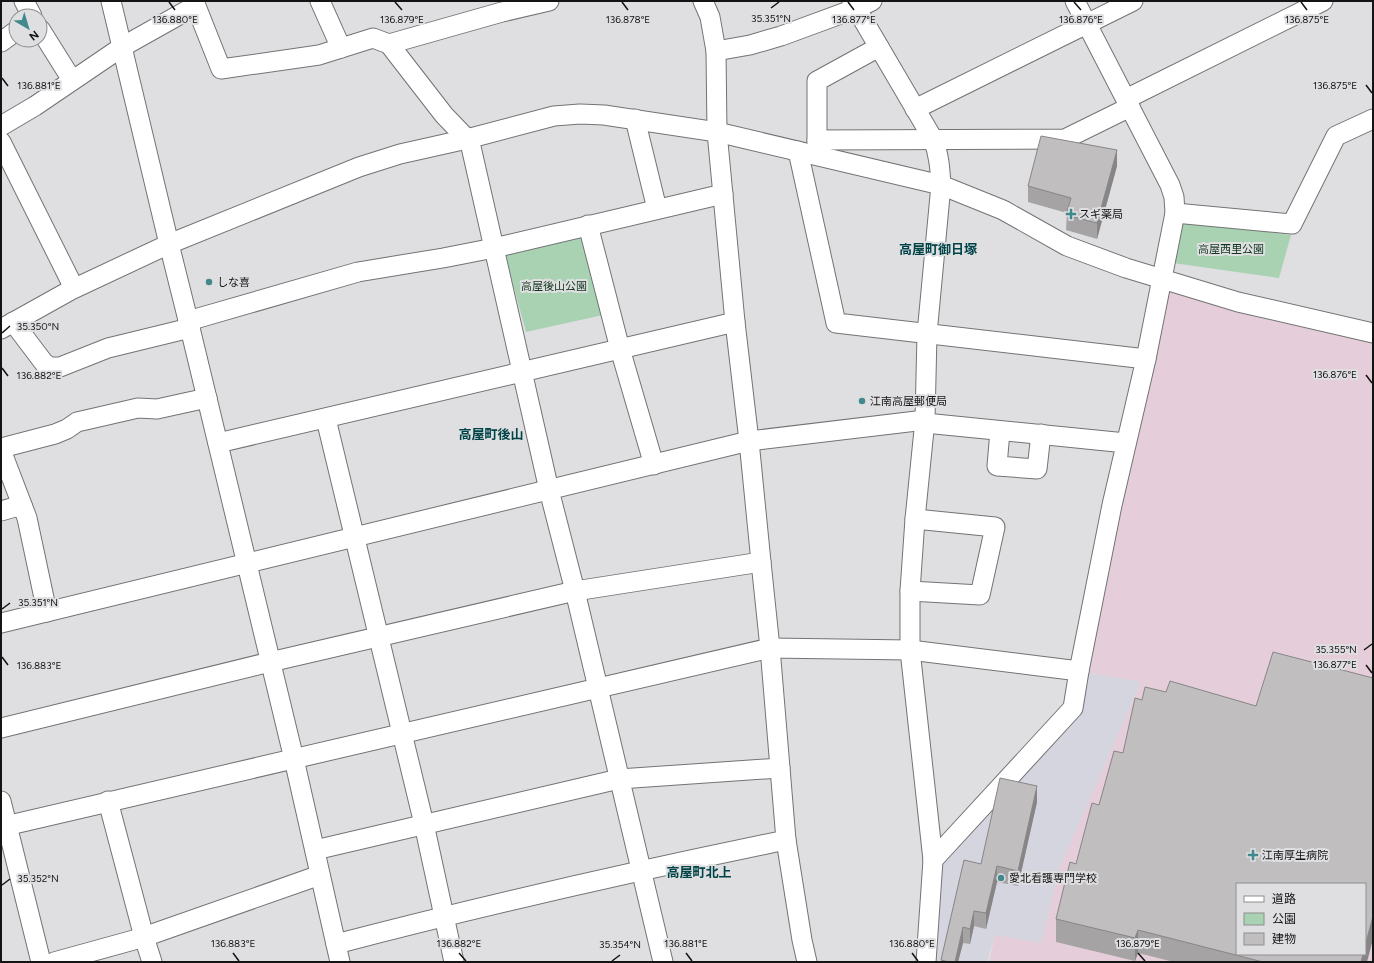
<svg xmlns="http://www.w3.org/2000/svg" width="1374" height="963" font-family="Figtree,'Noto Sans JP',sans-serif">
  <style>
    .built { fill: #d5d5e0 }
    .medical { fill: #e5ceda; fill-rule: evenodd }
    .green { fill: #a8d2b1 }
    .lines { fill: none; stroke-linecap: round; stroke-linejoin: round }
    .minor-casing { stroke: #737376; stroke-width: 21 }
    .minor { stroke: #fff; stroke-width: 19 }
    .wall { fill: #a6a3a5 }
    .shaded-wall { fill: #878586 }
    .building { fill: #c1bec0; stroke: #878586 }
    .ticks { fill: none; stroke: #141415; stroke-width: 1.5 }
    .poi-dot { fill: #41898c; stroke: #dfdfe2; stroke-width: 1.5 }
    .labels { text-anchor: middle; stroke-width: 4; stroke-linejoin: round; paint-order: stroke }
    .poi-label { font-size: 11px; fill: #141415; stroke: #dfdfe2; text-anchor: start }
    .park-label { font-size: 11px; fill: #0f351b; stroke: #dfdfe2 }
    .quarter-label { font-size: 13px; font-weight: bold; fill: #004447; stroke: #dfdfe2 }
    .ticks-label { font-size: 10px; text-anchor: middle; fill: #141415; stroke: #dfdfe2; stroke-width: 4; stroke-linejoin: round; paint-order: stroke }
  </style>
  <rect width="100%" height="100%" fill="#dfdfe2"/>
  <!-- built -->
  <polygon class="built" points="1079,671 1141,682 1060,867 1040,948 995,935 987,962 925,962 933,860 1073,708"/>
  <!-- medical -->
  <path class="medical" d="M1161 279 1373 336V962H989L995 935 1041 943 1060 867 1141 682 1079 671ZM1237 884H1365V954H1237Z"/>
  <!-- green -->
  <g class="green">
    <polygon points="1180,220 1291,235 1279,278 1173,263"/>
    <polygon points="581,235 603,315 526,332 504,251"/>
  </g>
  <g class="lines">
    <!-- minor casing -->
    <g class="minor-casing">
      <g id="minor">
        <polyline points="24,1 32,16"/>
        <polyline points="111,1 169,244 190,328 294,759 340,962"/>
        <polyline points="194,1 221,69 319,55 373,38 389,44 502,12 549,1"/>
        <polyline points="320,1 341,48"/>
        <polyline points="703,1 710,17 716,51 717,132 735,322 749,441 761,562 770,648 786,840 802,940 807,962"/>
        <path d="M852 1 933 139C939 154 940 169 941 185L927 334 925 420 915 519 910 591V650L933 860"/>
        <polyline points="40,29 72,80"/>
        <polyline points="1,42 16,31"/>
        <polyline points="389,44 444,115 467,139"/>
        <polyline points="716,51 750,45 781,36 857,8 872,1"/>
        <polyline points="1126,99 1323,1"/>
        <polyline points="915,109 1133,1"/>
        <polyline points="635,119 657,209"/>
        <polyline points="1,126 35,106 122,47 195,6"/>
        <polyline points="469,138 549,490 575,591 663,962"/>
        <polyline points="817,140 1065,139 1130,107"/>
        <polyline points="1,142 74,288"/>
        <polyline points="798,151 836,323 1146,359"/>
        <polyline points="817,152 817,81 879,47"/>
        <polyline points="1175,213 1292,224 1336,136 1373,119"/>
        <polyline points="588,225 620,349 654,465"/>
        <polyline points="188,321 358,272 443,258 494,248 723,194"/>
        <polyline points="13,322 44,363 50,367 60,367 108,348 190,328"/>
        <polyline points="1,329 71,290 169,244 359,167 400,154 467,139 554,116 580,114 604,115 717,132 941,185 1003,210 1067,246 1126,268 1238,302 1373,333"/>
        <polyline points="326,419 424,824 454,962"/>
        <polyline points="925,423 1126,443"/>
        <polyline points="1000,431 997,466 1037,469 1041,434"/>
        <polyline points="218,443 735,322"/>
        <polyline points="1,448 55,434 67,429 77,422 138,408 157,409 207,398"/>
        <polyline points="1,450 27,518 47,612"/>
        <polyline points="1,511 22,505"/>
        <polyline points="910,591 980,595 995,527 915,519"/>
        <polyline points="1,623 749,441 925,420"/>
        <polyline points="1,728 270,662 575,591 761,562"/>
        <polyline points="1,801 41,962"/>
        <polyline points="108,801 144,937 152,962"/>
        <polyline points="1,827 770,648 910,650 1079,671 1112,505 1146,359 1175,213 1174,197 1170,185 1075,1"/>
        <polyline points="315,850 619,779 780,768"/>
        <path d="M336 944C485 905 635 871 786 840"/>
        <polyline points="54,962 141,938 320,875"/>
        <polyline points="926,962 933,860 1073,708 1079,671"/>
      </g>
    </g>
    <!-- minor -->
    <use href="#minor" class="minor"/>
  </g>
  <!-- wall -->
  <g class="wall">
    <polygon points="1117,166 1097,239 1066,230 1067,213 1028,202 1028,186"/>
    <polygon points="1166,692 1256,706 1367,962 1174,962 1138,953 1135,961 1056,942 1056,919 1076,864 1099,805 1123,753 1142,700"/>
    <polygon points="1037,802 1018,886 997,882 986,929 974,926 970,944 963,943 958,962 941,962 941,960 981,864"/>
  </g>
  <!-- shaded-wall -->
  <g class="shaded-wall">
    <polygon points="1117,150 1117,166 1097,239 1097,223"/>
    <polygon points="1037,786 1037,802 1018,886 1018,871"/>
    <polygon points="997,866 997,882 986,929 986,913"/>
    <polygon points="974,911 974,926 970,944 970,929"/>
    <polygon points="1373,916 1373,939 1367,962 1361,962 1363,954 1365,954 1365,946"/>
    <polygon points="963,927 963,943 958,962 955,962"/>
    <polygon points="1138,930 1138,953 1135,961 1135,938"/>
  </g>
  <!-- building -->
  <g class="building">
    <polygon points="1041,136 1117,150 1097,223 1066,215 1071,198 1028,186"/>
    <polygon points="1273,652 1373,678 1373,916 1365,946 1365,884 1237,884 1237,954 1363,954 1361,962 1263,962 1138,930 1135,938 1056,919 1070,862 1076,864 1092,803 1099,805 1114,751 1123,753 1135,698 1142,700 1145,687 1166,692 1170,681 1256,706"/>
    <polygon points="1000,778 1037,786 1018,871 997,866 986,913 974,911 970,929 963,927 955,962 949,962 941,960 964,860 981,864"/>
  </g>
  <!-- ticks -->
  <path class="ticks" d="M169 2 175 10M395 2 402 10M622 2 628 10M848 2 854 10M1074 2 1081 10M1301 2 1307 10M771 8 779 2M2 78 8 86M1366 85 1372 93M2 333 10 326M2 368 8 376M1366 375 1372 383M2 609 10 603M1364 650 1372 644M2 657 8 665M1366 665 1372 673M2 885 10 879M233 953 239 961M459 953 466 961M686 953 692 961M912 953 918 961M1138 953 1145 961M612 961 620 955"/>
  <!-- markers -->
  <g class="poi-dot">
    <path d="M1069 208h4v4h4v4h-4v4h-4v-4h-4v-4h4z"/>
    <circle cx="209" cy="282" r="4"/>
    <circle cx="862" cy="401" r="4"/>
    <path d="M1251 849h4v4h4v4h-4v4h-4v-4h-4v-4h4z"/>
    <circle cx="1001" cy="878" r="4"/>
  </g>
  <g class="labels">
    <!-- poi labels -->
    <g class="poi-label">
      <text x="1079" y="218">スギ薬局</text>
      <text x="217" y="286">しな喜</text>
      <text x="870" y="405">江南高屋郵便局</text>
      <text x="1262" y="859">江南厚生病院</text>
      <text x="1009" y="882">愛北看護専門学校</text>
    </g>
    <!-- park labels -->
    <g class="park-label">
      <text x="1231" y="253">高屋西里公園</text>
      <text x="554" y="290">高屋後山公園</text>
    </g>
    <!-- quarter labels -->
    <g class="quarter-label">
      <text x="938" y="254">高屋町御日塚</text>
      <text x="491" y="439">高屋町後山</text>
      <text x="699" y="877">高屋町北上</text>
    </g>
  </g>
  <g class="ticks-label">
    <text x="771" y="22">35.351°N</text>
    <text x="175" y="23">136.880°E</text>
    <text x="402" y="23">136.879°E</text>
    <text x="854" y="23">136.877°E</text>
    <text x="1081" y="23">136.876°E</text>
    <text x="1307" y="23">136.875°E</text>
    <text x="628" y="23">136.878°E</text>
    <text x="1335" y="89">136.875°E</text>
    <text x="39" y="89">136.881°E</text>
    <text x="38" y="330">35.350°N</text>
    <text x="1335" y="378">136.876°E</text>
    <text x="39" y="379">136.882°E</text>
    <text x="38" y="606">35.351°N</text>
    <text x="1336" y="653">35.355°N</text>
    <text x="1335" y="668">136.877°E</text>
    <text x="39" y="669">136.883°E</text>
    <text x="38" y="882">35.352°N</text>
    <text x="233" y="947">136.883°E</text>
    <text x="459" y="947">136.882°E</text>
    <text x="686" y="947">136.881°E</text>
    <text x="912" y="947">136.880°E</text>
    <text x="1138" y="947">136.879°E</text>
    <text x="620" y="948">35.354°N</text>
  </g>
  <!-- border -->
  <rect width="1374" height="963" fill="none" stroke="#141415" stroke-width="4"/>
  <!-- legend -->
  <rect x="1236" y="883" width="130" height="72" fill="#dfdfe2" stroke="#8e8e90"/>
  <rect x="1244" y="896" width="20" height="6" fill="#ffffff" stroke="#8e8e90"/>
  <text x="1272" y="903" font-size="12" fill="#141415">道路</text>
  <rect x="1244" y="913" width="20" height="12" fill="#a8d2b1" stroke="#8e8e90"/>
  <text x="1272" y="923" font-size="12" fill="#141415">公園</text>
  <rect x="1244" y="933" width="20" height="12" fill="#c1bec0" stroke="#8e8e90"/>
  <text x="1272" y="943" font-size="12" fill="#141415">建物</text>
  <!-- north arrow -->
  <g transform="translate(28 28) rotate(142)"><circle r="19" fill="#dfdfe2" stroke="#8e8e90"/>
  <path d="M0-3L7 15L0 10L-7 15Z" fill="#41898c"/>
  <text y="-6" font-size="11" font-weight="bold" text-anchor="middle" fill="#141415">N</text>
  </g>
</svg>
